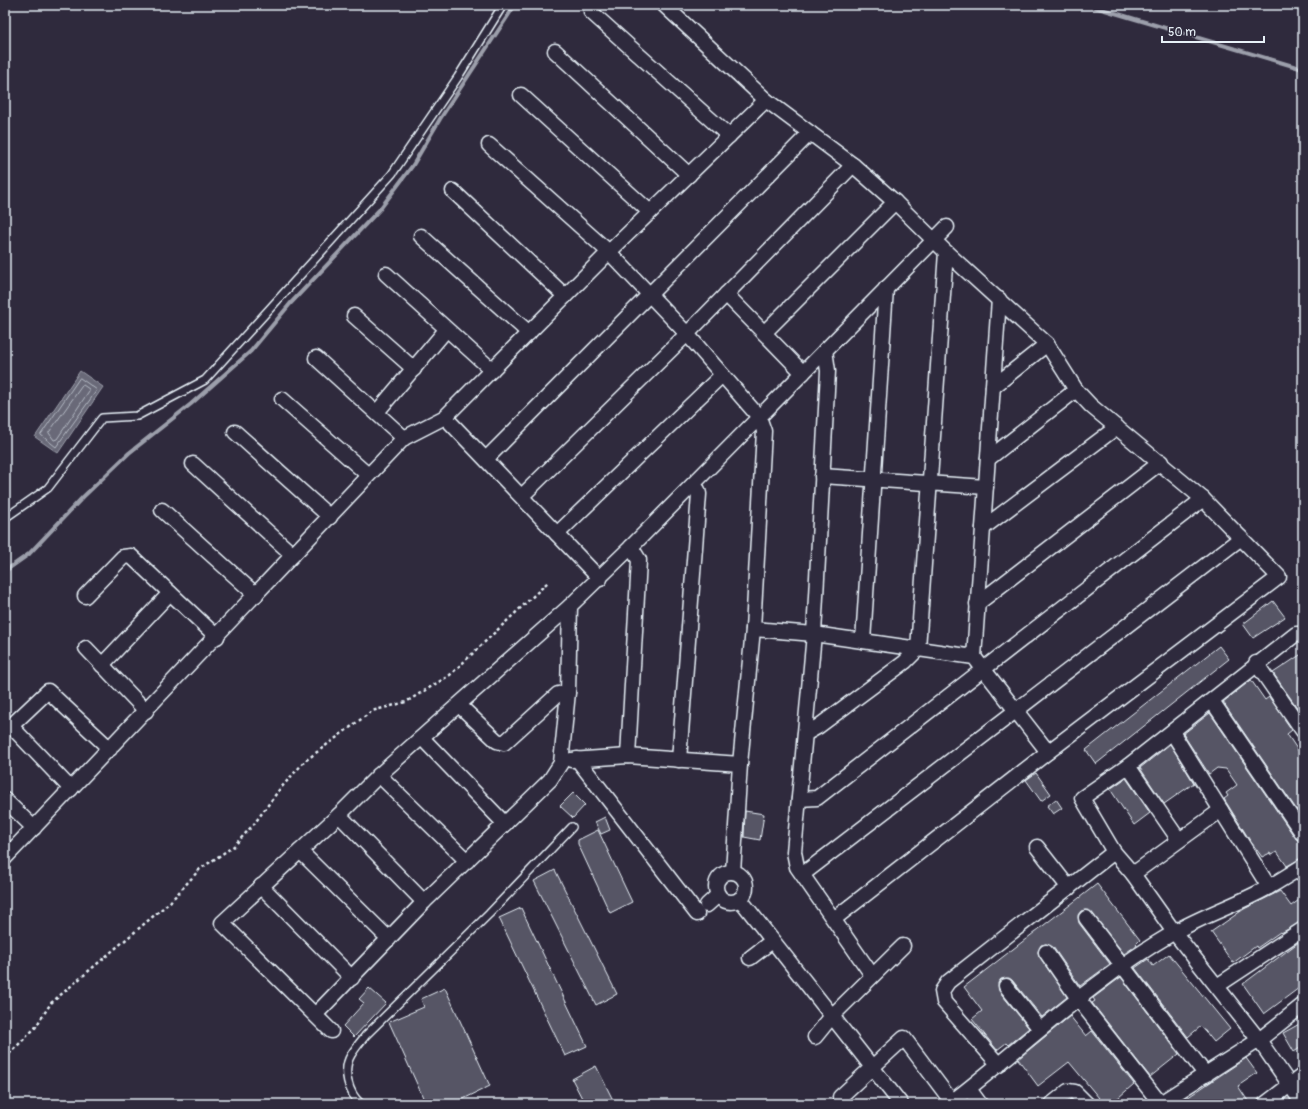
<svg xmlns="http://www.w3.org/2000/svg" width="1308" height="1109" font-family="Pangolin,sans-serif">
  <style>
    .water { fill: #696978; stroke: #9c9fab }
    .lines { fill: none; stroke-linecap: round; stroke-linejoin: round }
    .shore { stroke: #b5bbc5; stroke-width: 1 }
    .stream { stroke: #9c9fab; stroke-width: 4 }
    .building { fill: #575565; stroke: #e8f1f8 }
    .service-casing { stroke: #e8f1f8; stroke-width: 10 }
    .minor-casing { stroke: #e8f1f8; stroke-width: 17 }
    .path { stroke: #e8f1f8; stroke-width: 2.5; stroke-dasharray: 3 3; stroke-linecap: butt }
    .service { stroke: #2f2a3d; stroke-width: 7 }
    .minor { stroke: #2f2a3d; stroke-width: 14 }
  </style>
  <rect width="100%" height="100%" fill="#2f2a3d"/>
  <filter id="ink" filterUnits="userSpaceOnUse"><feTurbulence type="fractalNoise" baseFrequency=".025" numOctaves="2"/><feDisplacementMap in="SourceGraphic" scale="8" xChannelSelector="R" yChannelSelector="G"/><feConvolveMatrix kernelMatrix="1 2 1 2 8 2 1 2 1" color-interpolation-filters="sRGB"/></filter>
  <g filter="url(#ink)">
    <!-- water -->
    <polygon class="water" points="80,371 103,387 58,453 35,437"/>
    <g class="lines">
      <!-- shore -->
      <g class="shore">
        <polygon points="80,378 97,390 56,447 41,435"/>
        <polygon points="83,385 89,389 89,391 57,439 54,440 49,433"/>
      </g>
      <!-- stream -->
      <g class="stream">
        <polyline points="1088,5 1303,69"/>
        <polyline points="5,571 29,554 83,497 129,453 191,404 251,351 290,304 380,209 413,165 440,119 515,5"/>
      </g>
    </g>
    <!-- building -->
    <g class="building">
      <polygon points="1273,601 1285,617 1253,638 1243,624"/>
      <polygon points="1219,646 1229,659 1096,764 1086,750"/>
      <polygon points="1303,653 1303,716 1273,673"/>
      <polygon points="1251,680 1265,700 1269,697 1292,730 1287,734 1303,758 1303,819 1223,702"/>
      <polygon points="1210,713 1296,839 1303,842 1302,858 1287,866 1277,852 1271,855 1270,853 1262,857 1249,839 1224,799 1228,796 1226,793 1237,785 1226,769 1217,768 1209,774 1183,734"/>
      <polygon points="1170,744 1194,783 1164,804 1140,768"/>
      <polygon points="1036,773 1051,794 1041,801 1026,780"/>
      <polygon points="1126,778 1150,813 1134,825 1110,789"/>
      <polygon points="573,793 585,805 573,818 560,806"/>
      <polygon points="1056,799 1062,808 1053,814 1047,806"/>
      <polygon points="745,811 764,814 760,840 744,837"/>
      <polygon points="605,817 610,830 601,834 595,822"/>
      <polygon points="598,830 632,902 610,913 578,844 578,840"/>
      <polygon points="555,870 617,994 596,1005 534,881"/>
      <polygon points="1097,884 1140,940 1136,944 1137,945 1124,954 1092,913 1085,910 1081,911 1078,915 1079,923 1110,964 1080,986 1053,947 1046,944 1041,945 1038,952 1039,956 1067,997 1042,1017 1012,980 1009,978 1001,979 998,983 999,991 1029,1028 1008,1045 1006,1043 997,1050 972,1019 982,1011 964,987"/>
      <polygon points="1280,891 1291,906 1303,897 1303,921 1281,933 1280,932 1257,948 1256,946 1233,963 1211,932 1244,909"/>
      <polygon points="521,908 587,1046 565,1056 499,918"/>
      <polygon points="1303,939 1303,985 1264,1014 1243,984"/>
      <polygon points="1169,954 1230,1029 1214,1042 1201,1026 1188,1037 1135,968 1148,959 1153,966"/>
      <polygon points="1121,977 1179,1054 1150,1077 1092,1003 1095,1001 1093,998"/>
      <polygon points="369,988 386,1003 354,1037 343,1026 364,1003 359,999"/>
      <polygon points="445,988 490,1086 453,1104 426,1104 389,1022 424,1007 421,999"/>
      <polygon points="1070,1016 1086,1036 1092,1031 1134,1084 1111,1104 1104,1104 1069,1062 1038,1086 1018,1059"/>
      <polygon points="1303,1022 1303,1046 1294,1052 1283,1033"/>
      <polygon points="1246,1058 1257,1073 1238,1086 1250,1104 1178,1104"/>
      <polygon points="596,1066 615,1104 585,1104 572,1079"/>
    </g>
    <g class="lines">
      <!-- service casing -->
      <g class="service-casing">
        <g id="service">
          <polyline points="5,518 48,488 102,418 137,416 205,380 392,174 458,77 503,5"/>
          <path d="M361 1104C348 1093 342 1070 351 1055 355 1048 361 1041 366 1035L489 914 572 827"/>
        </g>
      </g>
      <!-- minor casing -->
      <g class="minor-casing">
        <g id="minor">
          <polyline points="664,5 766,100 853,165 895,202 946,252 1047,344 1076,390 1091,406 1203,499 1279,577 1048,752 834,919"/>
          <polyline points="591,12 729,136"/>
          <polyline points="555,51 689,175"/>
          <polyline points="521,95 650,212"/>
          <polyline points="489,145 609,252 766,100"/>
          <polyline points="453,191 565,296"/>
          <polyline points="421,236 529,333"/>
          <polyline points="386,274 492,370"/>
          <polyline points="726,294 803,373"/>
          <polyline points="354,316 414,369"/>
          <polyline points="764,333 895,202"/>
          <polyline points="825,350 828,371 814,634 794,852 797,867 872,975"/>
          <polyline points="316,358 404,438"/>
          <polyline points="993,387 1047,344"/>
          <polyline points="282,399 368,475"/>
          <polyline points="377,412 446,330"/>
          <polyline points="445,417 609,252 687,334 759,417 764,431 753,629 740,764 733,872"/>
          <polyline points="235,432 330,517"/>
          <polyline points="486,459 810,133"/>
          <polyline points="988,459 1076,390"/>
          <polyline points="193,464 293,555"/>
          <polyline points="822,476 986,487"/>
          <polyline points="522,496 687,334 853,165"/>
          <polyline points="162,510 256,595"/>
          <polyline points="983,528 1117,427"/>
          <polyline points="557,534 722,375"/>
          <polyline points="85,596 123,557 131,556 217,637"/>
          <polyline points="977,604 1161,462"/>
          <polyline points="753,629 814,634 974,657 1048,752"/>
          <polyline points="863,641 886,288"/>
          <polyline points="86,648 146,711"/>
          <polyline points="974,657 999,299"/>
          <polyline points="1256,663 1303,731"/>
          <polyline points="102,665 170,593"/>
          <polyline points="1212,701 1303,834"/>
          <polyline points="459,705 497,741 504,743 558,694 568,692"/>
          <polyline points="1172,732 1269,887"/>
          <polyline points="805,734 819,726 905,662 918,649 946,252"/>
          <polyline points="422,738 505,824"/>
          <polyline points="628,756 639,560 631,547"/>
          <polyline points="577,759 697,914"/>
          <polyline points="571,760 628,756 740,764"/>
          <polyline points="679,760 699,494 698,490 693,485"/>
          <polyline points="1128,766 1179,840"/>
          <polyline points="379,775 467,861"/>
          <polyline points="71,789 11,726 48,691 110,749"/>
          <polyline points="799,799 817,798 1203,499"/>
          <polyline points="5,800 34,828"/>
          <polyline points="1037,847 1069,888"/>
          <polyline points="300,851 389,939"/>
          <polyline points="5,858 404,438 445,417 600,579"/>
          <circle cx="731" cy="887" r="15"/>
          <polyline points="803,874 1241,538"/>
          <polyline points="1133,874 1221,810"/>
          <polyline points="261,886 352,978"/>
          <polyline points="740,899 901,1104"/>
          <polyline points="424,902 339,815 379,775 570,606"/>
          <polyline points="707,905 718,895"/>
          <polyline points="1086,918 1206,1075"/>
          <polyline points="1046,952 1079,1000 1160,1103"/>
          <polyline points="750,958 772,941"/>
          <polyline points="1006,986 1040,1029"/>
          <polyline points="1217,986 1303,929"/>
          <polyline points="316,1014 424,902 550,780 561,763 568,692 570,606 631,547 947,227"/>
          <polyline points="331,1031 222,923 339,815"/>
          <polyline points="815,1037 832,1016 903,946"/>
          <polyline points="999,1065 944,1002 942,991 948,982 1114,852"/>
          <polyline points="969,1089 980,1104"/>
          <polyline points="845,1104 840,1097 904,1038 952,1102"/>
          <path d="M949 1104C1023 1047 1092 980 1173 933 1204 915 1239 904 1269 887 1281 880 1292 873 1303 866"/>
          <polyline points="1052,1104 1068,1091 1075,1092 1087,1104"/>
          <polyline points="1159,1104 1259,1040 1303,1005"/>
          <polyline points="1265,1104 1303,1075"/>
          <polyline points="1303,1104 1259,1040 1174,932 1133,874 1114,852 1082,798 1128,766 1296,634 1301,634 1303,636"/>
        </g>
      </g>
      <!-- path -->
      <polyline class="path" points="5,1058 35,1028 51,1003 170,902 200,869 234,846 254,824 279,790 305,761 372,711 406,702 450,675 548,582"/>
      <!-- service -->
      <use href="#service" class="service"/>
      <!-- minor -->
      <use href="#minor" class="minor"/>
    </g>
  </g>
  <!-- margin -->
  <rect width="1308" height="1109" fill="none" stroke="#2f2a3d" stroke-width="20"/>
  <rect x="10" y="10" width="1288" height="1089" fill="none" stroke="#e8f1f8" stroke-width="1.5" filter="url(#ink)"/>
  <!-- scale -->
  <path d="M1162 36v6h102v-6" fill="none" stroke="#e8f1f8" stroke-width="2"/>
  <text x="1168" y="36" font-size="12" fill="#e8f1f8" stroke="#2f2a3d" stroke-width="3" paint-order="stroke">50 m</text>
</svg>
